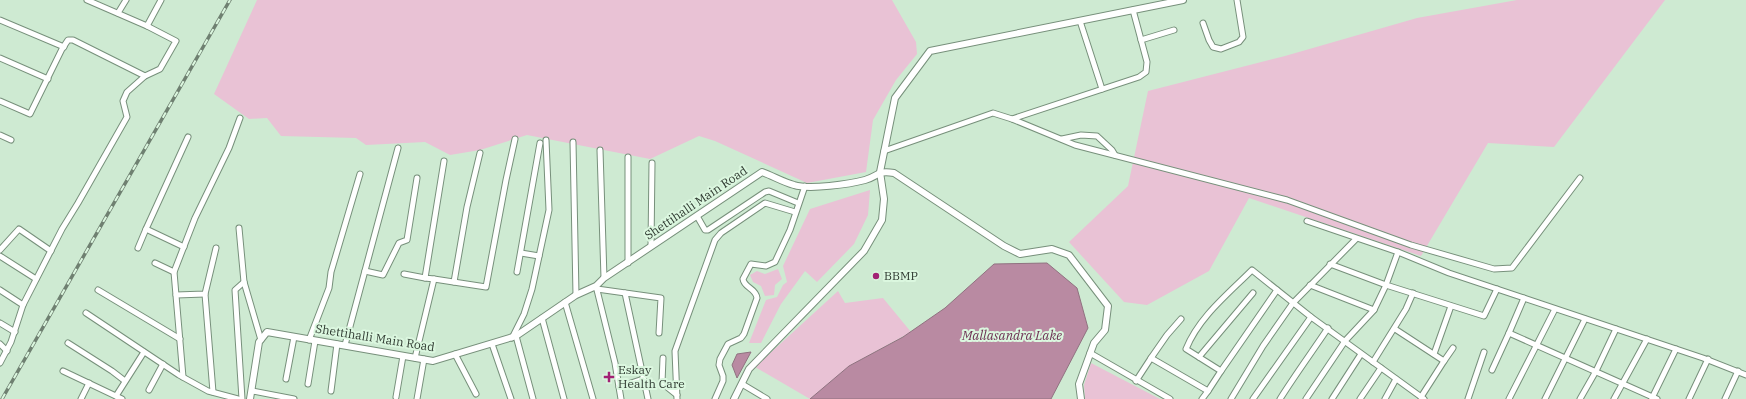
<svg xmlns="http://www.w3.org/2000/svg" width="1746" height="399" font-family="'IBM Plex Serif',serif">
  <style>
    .green { fill: #e9c2d5 }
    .water { fill: #b98aa2; stroke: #907280 }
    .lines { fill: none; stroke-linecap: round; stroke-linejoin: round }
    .minor-casing { stroke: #77907b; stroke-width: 7 }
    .tertiary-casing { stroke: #77907b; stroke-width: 8 }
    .minor { stroke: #fff; stroke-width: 5 }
    .tertiary { stroke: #fff; stroke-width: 6 }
    .rail-casing { stroke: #6f8071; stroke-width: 3.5 }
    .rail { stroke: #dbf7df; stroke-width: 2; stroke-dasharray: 6; stroke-linecap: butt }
    .poi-dot { fill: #a22274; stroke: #dbf7df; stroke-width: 1.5 }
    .labels { text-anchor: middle; stroke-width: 4; stroke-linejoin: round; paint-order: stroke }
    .street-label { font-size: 12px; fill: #2f3a31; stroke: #dbf7df }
    .poi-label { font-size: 12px; fill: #2f3a31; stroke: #dbf7df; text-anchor: start }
    .water-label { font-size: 13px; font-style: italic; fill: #6e3154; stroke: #dbf7df }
  </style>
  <rect width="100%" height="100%" fill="#ceead2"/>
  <!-- green -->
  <g class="green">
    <polygon points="257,0 892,0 916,42 917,54 896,80 873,120 866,172 807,183 715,141 699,136 650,159 527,135 480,150 450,155 425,142 366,145 356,138 281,136 267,118 249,119 214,94"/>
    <polygon points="1517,0 1665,0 1554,147 1488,143 1421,256 1249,198 1209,271 1147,305 1124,302 1069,242 1128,186 1148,91 1285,56 1417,18"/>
    <polygon points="870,190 868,215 854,244 817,282 805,271 781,304 761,343 749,343 766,300 777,297 783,285 787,282 783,266 810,209"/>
    <polygon points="778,269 782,279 775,285 774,295 765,296 761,286 753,282 750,275 757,271 765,274"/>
    <polygon points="838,291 845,303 883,298 911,332 849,366 810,399 755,367"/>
    <polygon points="1091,363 1160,399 1085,399 1084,385"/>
  </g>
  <!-- water -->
  <g class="water">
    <polygon points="1047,263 1077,288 1088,328 1051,399 810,399 849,366 903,337 945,308 994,264"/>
    <polygon points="751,352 737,378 732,365 737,354"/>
  </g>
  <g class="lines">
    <!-- minor casing -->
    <g class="minor-casing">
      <g id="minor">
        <polyline points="87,0 147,26 161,0"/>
        <polyline points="118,13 126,0"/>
        <polyline points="0,20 64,47"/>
        <polyline points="1080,21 1102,89"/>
        <polyline points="1203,23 1209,40 1213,47 1221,49 1239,42 1243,37 1237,0"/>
        <polyline points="1141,40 1174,30"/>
        <polyline points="0,58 48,79"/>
        <polyline points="0,101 30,114 62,49 68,40 73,40 145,76"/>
        <polyline points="1012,119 1139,77 1146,72 1147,62 1133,10"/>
        <polyline points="0,135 11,140"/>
        <polyline points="1062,139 1081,135 1097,136 1112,150 1115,155"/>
        <polyline points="573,142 576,295"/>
        <polyline points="600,150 604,278"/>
        <polyline points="884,151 993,113 1012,119 1075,145 1287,200 1411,245 1494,269 1512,268 1580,178"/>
        <polyline points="697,216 705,230 708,230 765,192 769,191 798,203"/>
        <polyline points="1307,221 1398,252 1449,273 1524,298 1509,333 1657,399"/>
        <polyline points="239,228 244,282 261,340"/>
        <polyline points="651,246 652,163"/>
        <polyline points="184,247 146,229 188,137"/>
        <polyline points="138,248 146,229"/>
        <polyline points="0,250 19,229 51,251"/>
        <polyline points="1398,252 1386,285 1484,316 1497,289"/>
        <polyline points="521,253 539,256"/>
        <polyline points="0,256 36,279"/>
        <polyline points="155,263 174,272"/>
        <polyline points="628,263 628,157"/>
        <polyline points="365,271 383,275 399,243 407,240 417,178"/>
        <polyline points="517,272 540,143"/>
        <polyline points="404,274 425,278"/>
        <polyline points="434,279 486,287 506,180 515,139"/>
        <polyline points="454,282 467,207 480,153"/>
        <polyline points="1310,285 1374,310 1386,285 1330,264"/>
        <polyline points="596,286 615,363 621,399"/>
        <polyline points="597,289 661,298 659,333"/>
        <polyline points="0,290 23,305"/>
        <polyline points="98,290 180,339"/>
        <polyline points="625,293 648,399"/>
        <polyline points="205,294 213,392"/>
        <polyline points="176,295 205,294 216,248"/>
        <polyline points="1524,298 1703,358 1746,375"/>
        <polyline points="565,302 593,399"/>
        <polyline points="86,313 179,375 208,391 238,399"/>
        <polyline points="542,318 564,399"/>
        <path d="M1181 319 1167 335 1151 358 1208 391 1221 371 1186 349C1199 317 1228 294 1252 270L1311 317 1424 399"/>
        <polyline points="0,323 15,332"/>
        <polyline points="1395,329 1444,361 1421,397"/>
        <polyline points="516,336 533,399"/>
        <polyline points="512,338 524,314 532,289 549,210 546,140"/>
        <polyline points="309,340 329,288 331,272 360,174"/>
        <polyline points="68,343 112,371 125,381"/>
        <polyline points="0,344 7,351"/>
        <polyline points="492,344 511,399"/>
        <polyline points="345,345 398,148"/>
        <polyline points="1090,353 1170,399"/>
        <polyline points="455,354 476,394"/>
        <polyline points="1434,354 1451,306"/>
        <polyline points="1199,357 1253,293"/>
        <polyline points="415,358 434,279 425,278 444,161"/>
        <polyline points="663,358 662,383 677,395"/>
        <polyline points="1444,361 1453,348"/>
        <polyline points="1373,362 1406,309 1413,293"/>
        <polyline points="0,363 11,342 23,305 62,229 78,203 127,117 123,101 127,92 145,76 160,69 176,41 147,26"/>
        <polyline points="1492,370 1509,333"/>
        <polyline points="63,371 122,399"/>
        <polyline points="1221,371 1277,290"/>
        <polyline points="183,377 174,272 195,218 229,148 240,118"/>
        <polyline points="286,379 294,337"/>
        <polyline points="1136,381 1151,358"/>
        <polyline points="308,384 315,341"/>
        <polyline points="742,384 767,399"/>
        <polyline points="619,387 643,379"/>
        <polyline points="149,390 163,364"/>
        <polyline points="253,391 294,399"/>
        <polyline points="331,391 337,344"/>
        <polyline points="116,396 144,352"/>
        <polyline points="396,397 403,356"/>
        <polyline points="1652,398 1676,349"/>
        <polyline points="81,399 89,383"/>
        <polyline points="242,399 235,290 244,282"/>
        <polyline points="417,399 424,359"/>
        <polyline points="677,399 675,351 715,240 721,233 765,203 795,212"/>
        <path d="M715 399 723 381V376L719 365 720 359 728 344 741 338 744 334 757 298C756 288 744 288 743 279L751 264 766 266 775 262 790 230 805 186"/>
        <polyline points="1202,399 1208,391"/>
        <polyline points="1231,399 1263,346 1293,303 1356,239"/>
        <polyline points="1253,399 1311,317"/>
        <path d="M1280 399C1295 375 1312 352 1328 328"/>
        <polyline points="1306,399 1345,341 1374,310"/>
        <polyline points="1332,399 1361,354"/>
        <polyline points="1360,399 1381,368"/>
        <polyline points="1385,399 1396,379"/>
        <polyline points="1468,399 1484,352"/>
        <polyline points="1509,399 1555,309"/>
        <polyline points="1545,399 1585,319"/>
        <polyline points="1580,399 1596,371 1616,329"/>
        <polyline points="1614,399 1647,339"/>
        <polyline points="1689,399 1708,359"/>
        <polyline points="1725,399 1738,371"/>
      </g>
    </g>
    <!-- tertiary casing -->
    <g class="tertiary-casing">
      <g id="tertiary">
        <path d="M250 399 259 342 267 332 433 361 516 336 576 295 596 286 604 278 762 172C773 176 783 182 794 185 809 190 850 184 865 180 879 176 877 170 894 173L1004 246 1020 254 1052 249 1069 255 1108 306 1105 330 1094 343 1079 384 1081 399"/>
        <polyline points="734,399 749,369 864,251 882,220 884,199 880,172 895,98 930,51 1183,0"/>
      </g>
    </g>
    <!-- minor -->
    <use href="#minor" class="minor"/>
    <!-- tertiary -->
    <use href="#tertiary" class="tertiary"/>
    <!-- rail casing -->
    <g class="rail-casing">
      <polyline id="rail" points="2,399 230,0"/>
    </g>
    <!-- rail -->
    <use href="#rail" class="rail"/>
  </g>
  <!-- markers -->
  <g class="poi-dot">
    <circle cx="876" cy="276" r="4"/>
    <path d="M607 371h4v4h4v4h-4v4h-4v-4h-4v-4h4z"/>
  </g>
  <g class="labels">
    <!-- street labels -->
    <g class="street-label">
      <text transform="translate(696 203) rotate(-34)" y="4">Shettihalli Main Road</text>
      <text transform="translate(375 338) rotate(9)" y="4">Shettihalli Main Road</text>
    </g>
    <!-- poi labels -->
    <g class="poi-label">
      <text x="884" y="280">BBMP</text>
      <text x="618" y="374">Eskay<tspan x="618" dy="14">Health Care</tspan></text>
    </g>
    <!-- water labels -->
    <g class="water-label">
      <text x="1012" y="340">Mallasandra Lake</text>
    </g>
  </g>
</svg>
